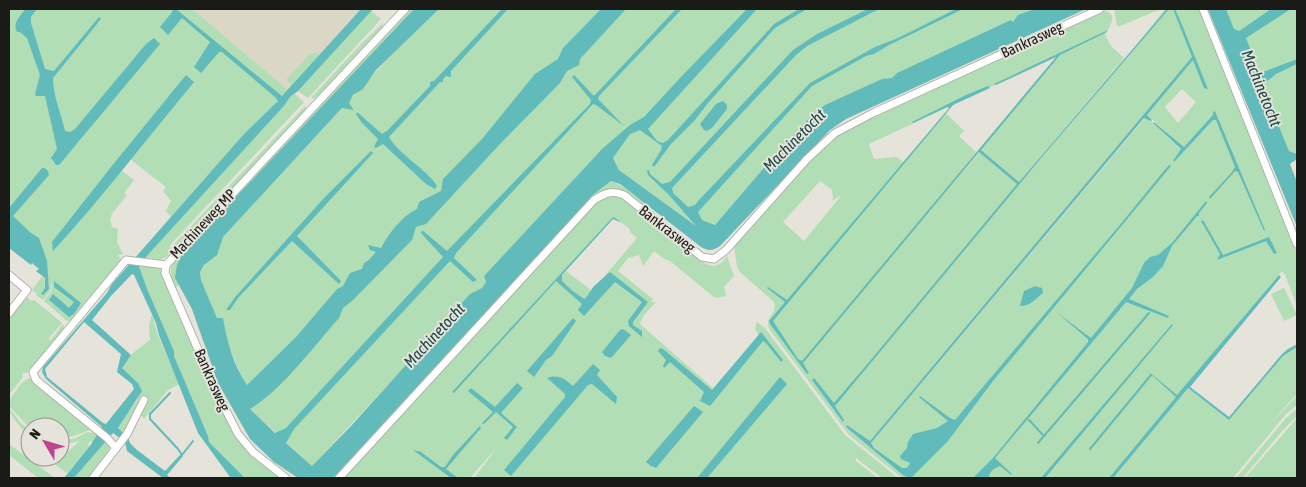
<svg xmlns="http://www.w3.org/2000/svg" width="1306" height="487" font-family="'Asap Condensed',sans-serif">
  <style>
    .built { fill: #dbd7c6 }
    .green { fill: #b2deb6; fill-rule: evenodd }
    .water { fill: #60bbba; fill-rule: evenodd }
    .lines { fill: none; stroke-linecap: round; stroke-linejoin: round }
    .stream { stroke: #60bbba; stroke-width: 2 }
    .minor-casing { stroke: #b3b1a8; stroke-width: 9 }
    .minor { stroke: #fff; stroke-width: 7 }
    .labels { text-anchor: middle; stroke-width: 4; stroke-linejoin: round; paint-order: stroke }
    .street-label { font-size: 15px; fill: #1a1a16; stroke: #e5e3da }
    .water-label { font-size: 16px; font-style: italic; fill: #1b4545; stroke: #e5e3da }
  </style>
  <rect width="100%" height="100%" fill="#e5e3da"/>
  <!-- built -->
  <polygon class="built" points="176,9 367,9 290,96"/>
  <!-- green -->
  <g class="green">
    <polygon points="9,9 192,9 288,90 282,96 230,54 281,98 244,134 171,217 166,211 171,201 163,191 166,187 130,159 121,170 134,180 124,193 127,195 111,215 112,216 110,219 112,227 118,229 117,242 123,254 118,255 121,260 70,321 67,321 44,301 52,290 52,283 51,290 43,300 36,295 37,294 32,290 42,277 44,277 46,288 49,289 47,270 9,239"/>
    <path d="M409 9H414L182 255 176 277 179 284 175 289C172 279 168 271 174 260Z"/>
    <polygon points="434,9 1037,9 1012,22 892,78 882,79 811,116 774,156 715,225 702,220 696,226 619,170 613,158 603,148 484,276 486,282 482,288 412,359 312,466 250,409 247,385 242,378 201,280 200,272 223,237"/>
    <polygon points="1114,9 1161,9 1120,26 1117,26"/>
    <path d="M1165 9H1200L1297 251V306L1285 275 1282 271 1185 386 1229 420 1283 356 1297 347V396L1296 395 1268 426 1297 396V405L1286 414 1233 478H909L874 448 871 443 1145 118 1151 121 1183 152 1213 120H1216L1227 142 1215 111 1213 112 1214 115 1184 147 1147 115 1193 60 1192 58 870 441 847 425 846 427 904 476 908 478H902L849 435 770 330C763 316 778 315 774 302L739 271 737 267 734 245 803 167 830 140 851 126 1103 10C1120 14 1109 27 1105 35L1111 46 1124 58 1019 182 980 149 1058 56 869 144 874 159 896 157 903 162 946 113 964 131 959 136 976 152 921 221 980 152 1017 184 968 244 1126 58ZM1182 89 1196 102 1178 123 1165 107ZM820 181 832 190 833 201 839 196 840 197 804 241 783 222Z"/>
    <polygon points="1226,9 1271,9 1239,31 1234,29"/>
    <polygon points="1291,9 1297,9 1297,59 1260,73 1245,38"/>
    <polygon points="371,11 381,19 308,98 298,91"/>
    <polygon points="383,23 382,29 331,84 314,99 311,98 361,44"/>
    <polygon points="316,53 319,55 292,85 286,80 310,54"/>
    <polygon points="1297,64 1297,154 1289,151 1265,92 1265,82 1276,74"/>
    <polygon points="295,94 304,102 171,244 170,246 172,254 159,260 151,258 145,258 283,107 290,97"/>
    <polygon points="305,106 307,110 175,251 173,247 176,242"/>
    <path d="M611 181C624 185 631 195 643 201L647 210 611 189 569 220 594 194Z"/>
    <path d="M616 195 626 199 704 263C714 268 721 266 727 256L734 276 724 287 726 296 715 298 670 261 664 259 654 251 643 266 639 255 628 258 618 271 653 299 651 302H656L644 315 640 324 714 389 759 335 755 329 757 322 765 328 845 435 898 478H882L856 458V461L878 478H474L498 446 470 478H343L590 207 601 198ZM614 217 629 228 631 233 637 238 592 291 566 271 561 277 552 284Z"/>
    <polygon points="138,264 156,266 163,273 220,407 235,436 257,461 281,478 245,478 209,442 208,436 174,356 174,351 148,291"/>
    <polygon points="1284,288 1297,315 1284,321 1271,294"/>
    <polygon points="27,297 31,301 34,300 62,323 49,338 50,341 63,324 65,328 30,371 27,373 22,373 23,377 9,395 9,319"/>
    <path d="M152 314 158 335 179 384 168 390 144 419 140 414 139 410 125 429 122 432 117 426 138 399V383L122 368C127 355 140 348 150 340L149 326Z"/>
    <path d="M30 378 32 381 93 429 73 436 60 438V427L30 428 10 407 9 408 21 423 30 431V436L26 434C14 418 0 409 16 391 20 385 23 380 30 378Z"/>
    <polygon points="1297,409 1297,416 1282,431 1243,478 1236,478 1286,418"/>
    <polygon points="1297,418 1297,478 1245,478"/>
    <polygon points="87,432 98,434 93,442 90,441 88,444 90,447 67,473 44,457 48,457 56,462 80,441 60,445 60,441 76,438"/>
    <polygon points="105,440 109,446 109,451 91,475 86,478 83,476 81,478 74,478"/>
    <polygon points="9,444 55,478 38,478 9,455"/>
  </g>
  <!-- water -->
  <g class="water">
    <path d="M25 9H37L31 17V23L45 69 54 71 99 17 101 19 53 78C53 96 61 113 65 131L70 132 75 129 146 44 154 38 160 44 59 165H56L51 158 57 149 45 96H36L35 94 40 75 27 38 20 32H17C12 23 20 17 25 9Z"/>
    <path d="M171 9H176L282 96 361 9H373L298 91 290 97 283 107 145 258 138 264 148 291 174 351V356L208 436 209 442 245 478H229L230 477 198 433 159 335 156 323 134 275 132 274 111 296 92 320 131 355 122 368 138 383 142 391 118 428 128 437 130 443 137 450 165 471 180 455 183 456 167 475 170 478H163L127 451 125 442 113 433 74 478H64L90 446 102 427 46 379 42 372 43 367 107 293 112 284 244 134 278 101 275 97 222 52H219L201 73 194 67 210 42 182 18 168 35 160 27 173 11ZM84 322 121 354 117 372 132 384 134 389 106 424 103 423 47 377 45 369Z"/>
    <path d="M414 9H439L376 70 363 89 353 95 349 103 353 109V110L342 108 223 237 217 255 204 265 200 272 201 280 217 318H223C227 341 233 365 247 385L297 336 337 289 343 286 350 273 362 269 364 263 369 260 376 252 370 250 368 245 381 248C389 233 401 217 417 209L419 202 441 191 443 179 482 139 535 74 558 59 563 48 601 9H626L580 59 579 65 567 71 560 83 499 145 426 224 416 227 412 240 352 301 343 308 339 318C313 347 283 389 250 409L275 433 286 428 443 257 421 233 422 230 447 251 590 104 591 100 572 77 574 75 594 96 676 9H682L599 96 598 99 624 126 596 105 593 104 456 253 454 258 477 280 473 282 450 261 294 429 286 443 312 466 351 426 451 315 470 294 482 288 486 282 484 276 602 149 630 125 644 117 680 78 747 9H757L648 129 657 141 663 143 668 140 774 24 799 9H807L775 28 708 103 695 120 671 144 654 167 652 165 661 150 662 146 640 130 630 134 613 158 619 170 696 226 669 195 648 175 647 170H649L650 174 662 184 670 182 793 50 817 34 868 9H879L807 46 795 56 672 188 673 193 688 207 695 205 700 199 810 83 875 47 898 38 956 9H963L889 45 874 54 866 56 812 86 698 212 702 220 715 225 774 156 811 116 825 105 882 79 892 78 897 73 1011 20 1013 22 1018 15 1035 9H1086L846 119 830 130 720 246C712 251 709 251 701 247L620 184 611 181 594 194 335 476 332 478H298L274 462 250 439 218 383 192 309 175 278 177 265 182 255 219 215Z"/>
    <path d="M502 9H508L451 71V77L446 76 443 79V82H440L389 137C401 157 427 169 437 186L435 189 426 184 383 144 376 148 374 147 378 139 362 123 356 114 357 112 382 134 387 131 430 86V82L434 81Z"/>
    <polygon points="1167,9 1169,9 1047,151 835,406 844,420 843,422 812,380 814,378 834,403 870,361 1017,184 979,152 803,363 809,373 807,374 770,324 769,321 785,302 767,288 768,287 787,300 949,108 947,107 913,123 912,122 966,95 988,86 990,88 953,105 773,321 798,359 802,361 1056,57 996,85 994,84 1108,30 1105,33 1060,55 981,150 1019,182"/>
    <polygon points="1173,9 1175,9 1180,20 1208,89 1204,88 1193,60 1147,115 1152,120 1151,121 1144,118 871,443 874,448 902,468 907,468 910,463 901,459 900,456 907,448 908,442 913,434 937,428 948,421 919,397 920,396 950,418 955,420 1119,226 1163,172 1169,165 1171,166 993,381 948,441 911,478 904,476 846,427 847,425 870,441 1192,57"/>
    <polygon points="1208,9 1226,9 1234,29 1239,31 1271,9 1291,9 1246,38 1252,54 1255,57 1254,60 1260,73 1297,59 1297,64 1276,74 1265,83 1265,92 1289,151 1297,154 1297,159 1290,164 1297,182 1297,227"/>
    <path d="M186 75 194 82 190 87C144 142 101 199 53 251L52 242 111 167Z"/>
    <polygon points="723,101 727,105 727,109 712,128 707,131 704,130 700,124 716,104"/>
    <polygon points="1215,111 1265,230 1264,231 1238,172 1235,171 1210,199 1209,197 1232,172 1235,167 1216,120 1213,120 1174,162 1173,161 1181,149 1153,123 1154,122 1184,147 1213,115 1213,112"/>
    <polygon points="371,151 373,153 297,236 341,281 339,284 292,241 238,298 230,310 226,310 236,296 324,198"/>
    <path d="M42 168C47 168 48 170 49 175L13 216 31 233 39 238 47 261 49 289 43 295 41 294 45 288V278L36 271 39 269 32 263 31 265 9 248V208Z"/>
    <path d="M1206 201 1207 203 1199 213V216H1197L1172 246 1163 266 1153 277 1137 289 1129 299 1169 316 1168 318 1126 302 995 458 1012 474 1011 475 1000 466C994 468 989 472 989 478H973L993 458 1088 342V339L1056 312 1091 338 1132 288 1144 263 1150 257 1158 255 1172 243Z"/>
    <path d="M614 217 622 223 613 219 562 275V281C568 287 578 296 585 299L594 286 610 272 648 302 633 322V325L642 331V337L629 326 628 321 642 302 615 282 584 316 578 310 582 304 556 281 454 393 452 392 612 218Z"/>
    <polygon points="1203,220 1223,255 1269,237 1277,253 1274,254 1266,241 1217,260 1220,254 1201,221"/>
    <polygon points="1279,275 1281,277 1190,387 1229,417 1282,354 1288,349 1297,344 1297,347 1283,356 1229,420 1188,388 1113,478 1109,478 1176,397 1144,368 1177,395"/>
    <polygon points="54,281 81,303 74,314 69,317 49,300 53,294 69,308 74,302 54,287"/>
    <path d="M1035 286 1042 288 1043 293C1035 299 1031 306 1020 306L1024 291Z"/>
    <polygon points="573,318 576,321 552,356 546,360 534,377 527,371"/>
    <polygon points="1172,324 1173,325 1045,478 1041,478"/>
    <polygon points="623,329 631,335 611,358 605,356 602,352 620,330"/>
    <polygon points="761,332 783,360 781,362 766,343 763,341 710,406 700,401 704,392 670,362 664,368 663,366 666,360 658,351 660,348 663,349 712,390"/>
    <path d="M593 364 600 370 597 375 617 397 616 404 592 384 588 385 511 476 504 470 565 397V394L547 378C560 374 564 379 573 386Z"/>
    <polygon points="780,377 787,384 707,478 697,478"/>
    <polygon points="517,383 523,388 501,413 517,427 507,440 504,438 513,427 496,412 484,424 482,423 493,412 468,391 471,388 495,407"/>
    <polygon points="694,406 703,412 656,468 651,466 646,462"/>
    <polygon points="480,426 481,428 446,469 458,478 451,478 413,450 421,452 441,467 445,467 453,455"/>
  </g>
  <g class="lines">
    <!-- stream -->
    <g class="stream">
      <polyline points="170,393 150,414 150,419 178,449 182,455 193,441"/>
      <polyline points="1029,420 1044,436 1038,443"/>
      <polyline points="1044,436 1149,313"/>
      <polyline points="1090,449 1151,375"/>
    </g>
    <!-- minor casing -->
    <g class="minor-casing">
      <g id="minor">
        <polyline points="1203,9 1297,244"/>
        <polyline points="166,265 405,9"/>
        <polyline points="166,265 165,273 216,391 238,434 253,452 286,478"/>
        <polyline points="9,275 27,290 9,313"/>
        <polyline points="116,448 107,438 36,380 33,372 126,260 166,265"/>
        <polyline points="93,478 127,434 144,400"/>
        <path d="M339 478 594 200C605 193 612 190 624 195L702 257 714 259 726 250 807 159 835 133 873 113 1100 9"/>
      </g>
    </g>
    <!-- minor -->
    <use href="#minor" class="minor"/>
  </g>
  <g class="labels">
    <!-- street labels -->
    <g class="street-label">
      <text transform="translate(1032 40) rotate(-25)" y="5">Bankrasweg</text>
      <text transform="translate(203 224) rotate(-47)" y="5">Machineweg MP</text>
      <text transform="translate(667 229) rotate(38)" y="5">Bankrasweg</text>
      <text transform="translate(212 380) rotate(66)" y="5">Bankrasweg</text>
    </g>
    <!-- water labels -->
    <g class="water-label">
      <text transform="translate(1262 88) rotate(68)" y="6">Machinetocht</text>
      <text transform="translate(794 140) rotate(-45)" y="6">Machinetocht</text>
      <text transform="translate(434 335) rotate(-47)" y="6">Machinetocht</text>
    </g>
  </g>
  <!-- border -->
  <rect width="1306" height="487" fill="none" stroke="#1a1a16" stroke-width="20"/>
  <!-- north arrow -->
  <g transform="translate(45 442) rotate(308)"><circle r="24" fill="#e5e3da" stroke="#94938c"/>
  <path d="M0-4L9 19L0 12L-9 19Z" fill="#c04392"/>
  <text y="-8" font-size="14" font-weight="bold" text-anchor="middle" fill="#1a1a16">N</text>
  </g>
</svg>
